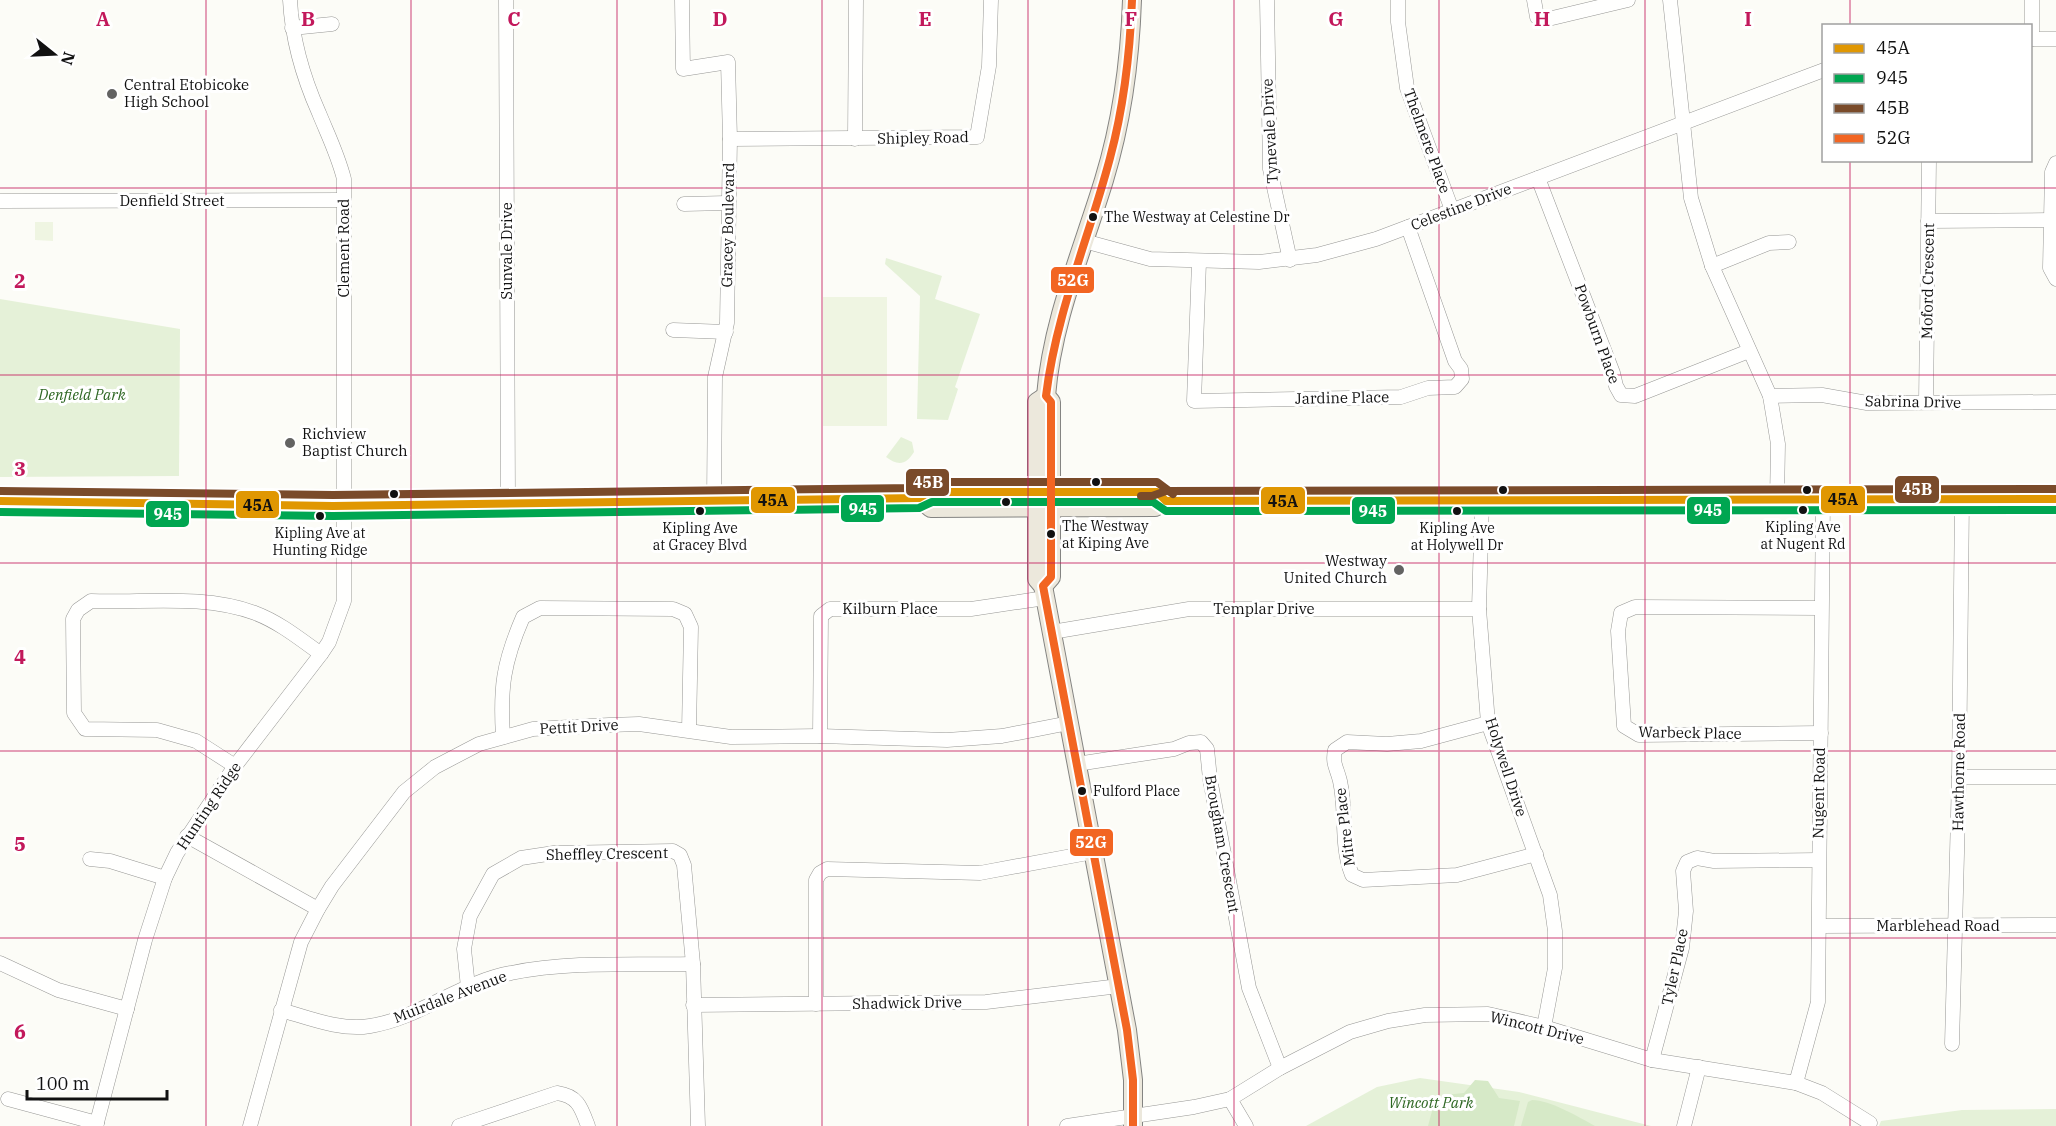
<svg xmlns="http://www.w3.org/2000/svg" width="2056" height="1126" font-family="'IBM Plex Serif',serif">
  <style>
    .green { fill: #e5f1d8 }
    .forest { fill: #d6e9c7 }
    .pitch { fill: #eff5e2 }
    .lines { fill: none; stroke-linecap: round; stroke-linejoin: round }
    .minor-casing { stroke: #979795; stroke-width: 15 }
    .major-casing { stroke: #848482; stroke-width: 20 }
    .minor { stroke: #fffffe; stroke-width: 14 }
    .major { stroke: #ece8dc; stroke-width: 18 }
    .bus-1-casing { stroke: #fff; stroke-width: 12 }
    .bus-2-casing { stroke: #fff; stroke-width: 12 }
    .bus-3-casing { stroke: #fff; stroke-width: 12 }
    .bus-4-casing { stroke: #fff; stroke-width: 12 }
    .bus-1 { stroke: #e09702; stroke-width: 8 }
    .bus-2 { stroke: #00a651; stroke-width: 8 }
    .bus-3 { stroke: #7a4b2a; stroke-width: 8 }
    .bus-4 { stroke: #f26522; stroke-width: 8 }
    .grid { fill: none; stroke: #c2185b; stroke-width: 1.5; stroke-opacity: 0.55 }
    .poi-dot { fill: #636362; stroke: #fff; stroke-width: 2 }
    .bus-dot { fill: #111; stroke: #fff; stroke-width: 2 }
    .labels { text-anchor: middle; stroke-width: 6; stroke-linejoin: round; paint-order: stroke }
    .bus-label { font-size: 14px; fill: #111; stroke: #fff }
    .poi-label { font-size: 15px; fill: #111; stroke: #fff; text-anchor: start }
    .street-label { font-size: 15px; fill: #111; stroke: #fff }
    .park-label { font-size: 15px; font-style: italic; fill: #2e6723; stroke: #fff }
    .grid-label { font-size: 20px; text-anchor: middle; font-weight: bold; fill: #c2185b; stroke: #fff; stroke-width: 6; stroke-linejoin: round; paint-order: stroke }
    .line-badge { stroke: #fff; stroke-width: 2 }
    .badge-label { font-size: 16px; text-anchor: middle; font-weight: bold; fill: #fff }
    .pale-badge-label { font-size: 16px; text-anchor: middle; font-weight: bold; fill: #111 }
  </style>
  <rect width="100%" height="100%" fill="#fcfcf7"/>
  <!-- green -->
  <g class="green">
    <polygon points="886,258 942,276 935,299 980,314 955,387 958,389 948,420 917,419 920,296 885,264"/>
    <polygon points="0,299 180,329 179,476 0,477"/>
    <path d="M901 437 912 442 914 452C906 465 898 466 886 457Z"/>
    <polygon points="1420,1078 1519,1092 1651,1126 1306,1126 1377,1087"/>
    <polygon points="2056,1109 2056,1126 1879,1126 1881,1121 1962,1110"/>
  </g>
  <!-- forest -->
  <g class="forest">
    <polygon points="1475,1080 1488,1081 1499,1098 1520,1101 1514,1126 1428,1126 1435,1100 1444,1095 1464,1093"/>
    <path d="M1532 1100C1550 1100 1579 1117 1595 1126H1521L1528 1102Z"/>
  </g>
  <!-- pitch -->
  <g class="pitch">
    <polygon points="35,222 53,222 53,241 35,240"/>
    <rect x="823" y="297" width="64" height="129"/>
  </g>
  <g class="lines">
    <!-- minor casing -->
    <g class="minor-casing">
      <g id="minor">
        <polyline points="506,0 508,502"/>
        <polyline points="682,0 683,69 728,62 730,139 727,323 715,377 714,501"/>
        <polyline points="1267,0 1270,169 1290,260"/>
        <polyline points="1398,0 1398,22 1407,88 1452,210"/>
        <polyline points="1534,0 1537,17 1544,20 1628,0"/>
        <polyline points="1670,0 1691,198 1712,266 1770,396 1778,444 1777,500"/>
        <polyline points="292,28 332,24"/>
        <polyline points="2030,39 2056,39"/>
        <polyline points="2032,39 2032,0"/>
        <polyline points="730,139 977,137 989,66 991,0"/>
        <polyline points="855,139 856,0"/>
        <polyline points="2056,163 2052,172 2050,268 2056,279"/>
        <polyline points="1538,178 1613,373 1616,386 1621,395 1635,396 1749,351"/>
        <polyline points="0,201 344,200"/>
        <polyline points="684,204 727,203"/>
        <polyline points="1928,221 2051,220"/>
        <polyline points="1084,241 1150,259 1259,262 1317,255 1376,239 1824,70"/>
        <polyline points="1199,262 1194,401 1401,397 1428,388 1455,387 1462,379 1461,369 1455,361 1408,227"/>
        <polyline points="1712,266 1769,243 1789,242"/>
        <polyline points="673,330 726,332"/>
        <polyline points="1770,396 1822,395 1867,403 2056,402"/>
        <polyline points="1926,402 1929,160"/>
        <polyline points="1482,501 1479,609 1488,723 1550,895 1555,931 1555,968 1544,1027"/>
        <polyline points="1820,608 1635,607 1621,613 1618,631 1624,726 1639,735 1821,733"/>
        <polyline points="1052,632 1189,609 1479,609"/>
        <path d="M1488 723 1421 741 1387 744 1347 742 1335 750C1332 764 1337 768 1340 781 1347 812 1340 845 1352 875L1363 880 1457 875 1536 854"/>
        <polyline points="820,736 821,616 830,609 971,609 1045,598"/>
        <path d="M503 737C500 688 503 663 523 617L540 608 673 609 685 614 691 627 689 730"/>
        <polyline points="1077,764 1174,749 1189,743 1201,742 1207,749 1210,779 1249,988 1280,1068"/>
        <path d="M235 766 196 741 157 730 85 729 74 713 73 619 78 610 91 601C145 603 203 594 255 613 279 622 300 639 321 654"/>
        <polyline points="1959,777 2056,777"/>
        <polyline points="187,836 318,909"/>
        <polyline points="90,859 110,861 165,878"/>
        <polyline points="1820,926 2056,925"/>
        <polyline points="0,963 58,990 127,1009"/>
        <polyline points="468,987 464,949 470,916 493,874 521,858 554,853 673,851 680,855 684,865 693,964 698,1126"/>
        <polyline points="816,1004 816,880 820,873 827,869 980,873 1093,852"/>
        <polyline points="693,1005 986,1002 1119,986"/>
        <path d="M281 1010C309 1018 341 1031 370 1026 420 1018 461 982 511 973 570 961 632 965 693 964"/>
        <polyline points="1952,1044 1959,777 1962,499"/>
        <polyline points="1652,1060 1682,948 1686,911 1683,871 1687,862 1697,858 1714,861 1818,860"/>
        <polyline points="1796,1083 1818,1002 1823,499"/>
        <polyline points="8,1099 97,1123"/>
        <polyline points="1230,1099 1246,1126"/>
        <path d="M96 1126 145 940 165 878 177 853 235 766 321 654 329 642 344 601V179C338 155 328 135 319 113 303 77 292 39 290 0"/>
        <polyline points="250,1126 301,942 318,909 332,886 404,792 435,767 479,744 533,729 609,725 639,724 731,737 820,736 947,740 1002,736 1069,723"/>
        <path d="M459 1126 557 1093C578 1096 581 1107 588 1126"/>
        <polyline points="1067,1126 1194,1107 1230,1099 1280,1068 1350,1032 1388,1021 1425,1015 1488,1014 1544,1027 1652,1060 1796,1083 1822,1093 1870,1123"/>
        <polyline points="1684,1126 1699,1067"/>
      </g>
    </g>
    <!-- major casing -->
    <g class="major-casing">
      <g id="major">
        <polyline points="1046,396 1037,402 1037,579 1043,586 1127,1030 1133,1080 1133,1126"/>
        <polyline points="919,498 931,508 1155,507 1166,501 2056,499"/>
        <polyline points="0,501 333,506 919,498 929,492 1157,492 1166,501"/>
        <path d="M1043 586 1051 577V402L1046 396C1052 321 1082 252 1104 180 1122 121 1130 61 1132 0"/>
      </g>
    </g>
    <!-- minor -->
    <use href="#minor" class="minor"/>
    <!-- major -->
    <use href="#major" class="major"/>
    <!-- bus-1 casing -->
    <g class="bus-1-casing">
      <polyline id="bus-1" points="0,501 333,506 919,498 929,492 1157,492 1166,501 2056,499"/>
    </g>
    <!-- bus-2 casing -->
    <g class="bus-2-casing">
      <polyline id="bus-2" points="0,512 333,516 919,508 932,502 1153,502 1166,511 2056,510"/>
    </g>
    <!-- bus-3 casing -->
    <g class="bus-3-casing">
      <g id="bus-3">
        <polyline points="0,491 333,495 916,488 929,482 1157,482 1173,494"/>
        <polyline points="1141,496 1152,496 1166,491 2056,489"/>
      </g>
    </g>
    <!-- bus-4 casing -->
    <g class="bus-4-casing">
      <path id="bus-4" d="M1132 0C1130 53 1124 106 1110 158 1089 238 1056 313 1046 396L1051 402V577L1043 586 1127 1030 1133 1080V1126"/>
    </g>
    <!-- bus-1 -->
    <use href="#bus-1" class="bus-1"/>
    <!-- bus-2 -->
    <use href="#bus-2" class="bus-2"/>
    <!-- bus-3 -->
    <use href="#bus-3" class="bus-3"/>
    <!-- bus-4 -->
    <use href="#bus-4" class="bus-4"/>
  </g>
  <!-- grid -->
  <path class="grid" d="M206 0V1126M411 0V1126M617 0V1126M822 0V1126M1028 0V1126M1234 0V1126M1439 0V1126M1645 0V1126M1850 0V26M1850 160V1126M0 188H2056M0 375H2056M0 563H2056M0 751H2056M0 938H2056"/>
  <!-- markers -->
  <g class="poi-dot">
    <circle cx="112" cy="94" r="6"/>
    <circle cx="290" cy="443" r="6"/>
    <circle cx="1399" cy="570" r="6"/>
  </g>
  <g class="bus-dot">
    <circle cx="1093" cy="217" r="5"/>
    <circle cx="1096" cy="482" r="5"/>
    <circle cx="1503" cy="490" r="5"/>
    <circle cx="1807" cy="490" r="5"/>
    <circle cx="394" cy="494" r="5"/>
    <circle cx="1006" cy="502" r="5"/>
    <circle cx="1803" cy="510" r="5"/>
    <circle cx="700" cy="511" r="5"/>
    <circle cx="1457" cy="511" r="5"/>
    <circle cx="320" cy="516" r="5"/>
    <circle cx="1051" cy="534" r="5"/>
    <circle cx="1082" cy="791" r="5"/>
  </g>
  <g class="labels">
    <!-- bus labels -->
    <g class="bus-label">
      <text x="1104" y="222" text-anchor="start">The Westway at Celestine Dr</text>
      <text x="1062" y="531" text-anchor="start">The Westway<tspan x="1062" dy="17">at Kiping Ave</tspan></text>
      <text x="1803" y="532">Kipling Ave<tspan x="1803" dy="17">at Nugent Rd</tspan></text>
      <text x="700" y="533">Kipling Ave<tspan x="700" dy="17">at Gracey Blvd</tspan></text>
      <text x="1457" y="533">Kipling Ave<tspan x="1457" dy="17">at Holywell Dr</tspan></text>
      <text x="320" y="538">Kipling Ave at<tspan x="320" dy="17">Hunting Ridge</tspan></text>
      <text x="1093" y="796" text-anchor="start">Fulford Place</text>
    </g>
    <!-- poi labels -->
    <g class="poi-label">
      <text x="124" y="90">Central Etobicoke<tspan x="124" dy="17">High School</tspan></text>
      <text x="302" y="439">Richview<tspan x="302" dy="17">Baptist Church</tspan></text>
      <text x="1387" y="566" text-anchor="end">Westway<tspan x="1387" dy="17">United Church</tspan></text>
    </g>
    <!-- street labels -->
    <g class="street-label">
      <text transform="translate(1270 131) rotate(-93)" y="5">Tynevale Drive</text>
      <text transform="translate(923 138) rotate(-1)" y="5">Shipley Road</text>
      <text transform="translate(1427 141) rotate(70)" y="5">Thelmere Place</text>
      <text x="172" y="206">Denfield Street</text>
      <text transform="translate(1461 207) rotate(-21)" y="5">Celestine Drive</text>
      <text transform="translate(728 225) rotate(-89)" y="5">Gracey Boulevard</text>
      <text transform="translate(344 248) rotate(-90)" y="5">Clement Road</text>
      <text transform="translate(507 251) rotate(-90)" y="5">Sunvale Drive</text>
      <text transform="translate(1928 281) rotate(-89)" y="5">Moford Crescent</text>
      <text transform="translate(1597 334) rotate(70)" y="5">Powburn Place</text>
      <text transform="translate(1342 398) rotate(-1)" y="5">Jardine Place</text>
      <text transform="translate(1913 402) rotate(1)" y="5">Sabrina Drive</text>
      <text x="890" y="614">Kilburn Place</text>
      <text x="1264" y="614">Templar Drive</text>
      <text transform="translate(579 727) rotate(-3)" y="5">Pettit Drive</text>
      <text transform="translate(1690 733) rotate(1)" y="5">Warbeck Place</text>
      <text transform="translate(1506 767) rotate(72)" y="5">Holywell Drive</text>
      <text transform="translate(1959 772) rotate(-89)" y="5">Hawthorne Road</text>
      <text transform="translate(1819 793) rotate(-89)" y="5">Nugent Road</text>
      <text transform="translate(209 806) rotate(-56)" y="5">Hunting Ridge</text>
      <text transform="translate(1345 827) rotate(-97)" y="5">Mitre Place</text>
      <text transform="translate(1222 844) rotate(80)" y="5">Brougham Crescent</text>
      <text transform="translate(607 854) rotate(-1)" y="5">Sheffley Crescent</text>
      <text x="1938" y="931">Marblehead Road</text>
      <text transform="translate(1675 967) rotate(-78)" y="5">Tyler Place</text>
      <text transform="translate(450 997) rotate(-21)" y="5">Muirdale Avenue</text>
      <text transform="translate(907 1003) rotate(-1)" y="5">Shadwick Drive</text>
      <text transform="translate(1537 1028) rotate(14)" y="5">Wincott Drive</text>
    </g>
    <!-- park labels -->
    <g class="park-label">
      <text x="82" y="400">Denfield Park</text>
      <text x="1431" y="1108">Wincott Park</text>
    </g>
  </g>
  <g class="grid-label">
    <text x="103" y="26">A</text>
    <text x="308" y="26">B</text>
    <text x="514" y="26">C</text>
    <text x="720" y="26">D</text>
    <text x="925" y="26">E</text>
    <text x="1131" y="26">F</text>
    <text x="1336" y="26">G</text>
    <text x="1542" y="26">H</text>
    <text x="1748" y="26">I</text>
    <text x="20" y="288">2</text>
    <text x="20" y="476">3</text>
    <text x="20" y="664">4</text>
    <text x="20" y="851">5</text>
    <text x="20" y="1039">6</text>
  </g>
  <g class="line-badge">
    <rect x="1050" y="266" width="45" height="28" rx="6" fill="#f26522"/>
    <rect x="905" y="468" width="45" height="29" rx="6" fill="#7a4b2a"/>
    <rect x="1894" y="475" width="46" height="29" rx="6" fill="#7a4b2a"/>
    <rect x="1820" y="485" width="46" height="29" rx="6" fill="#e09702"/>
    <rect x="750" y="486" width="46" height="28" rx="6" fill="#e09702"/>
    <rect x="1260" y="486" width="46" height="29" rx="6" fill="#e09702"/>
    <rect x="235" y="490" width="45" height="29" rx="6" fill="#e09702"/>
    <rect x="840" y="494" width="45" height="29" rx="6" fill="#00a651"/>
    <rect x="1686" y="496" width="45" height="29" rx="6" fill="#00a651"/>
    <rect x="1351" y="496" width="45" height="29" rx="6" fill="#00a651"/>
    <rect x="145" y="500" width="45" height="28" rx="6" fill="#00a651"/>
    <rect x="1069" y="828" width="45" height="29" rx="6" fill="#f26522"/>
  </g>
  <g class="badge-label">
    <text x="1073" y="286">52G</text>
    <text x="928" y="488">45B</text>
    <text x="1917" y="495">45B</text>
    <text x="863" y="515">945</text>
    <text x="1708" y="516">945</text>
    <text x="1373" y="517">945</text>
    <text x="168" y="520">945</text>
    <text x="1091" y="848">52G</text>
  </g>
  <g class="pale-badge-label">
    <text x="1843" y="505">45A</text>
    <text x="773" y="506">45A</text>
    <text x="1283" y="507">45A</text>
    <text x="258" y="511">45A</text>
  </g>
  <!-- legend -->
  <rect x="1822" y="24" width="210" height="138" fill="#ffffff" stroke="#a0a0a0" stroke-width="1.5"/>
  <rect x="1834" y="44" width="30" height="9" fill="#e09702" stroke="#a0a0a0" stroke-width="1.5"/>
  <text x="1876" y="54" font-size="18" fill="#111111">45A</text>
  <rect x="1834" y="74" width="30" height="9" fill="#00a651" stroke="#a0a0a0" stroke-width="1.5"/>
  <text x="1876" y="84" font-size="18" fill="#111111">945</text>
  <rect x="1834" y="104" width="30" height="9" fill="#7a4b2a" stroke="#a0a0a0" stroke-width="1.5"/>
  <text x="1876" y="114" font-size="18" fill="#111111">45B</text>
  <rect x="1834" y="134" width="30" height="9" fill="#f26522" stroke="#a0a0a0" stroke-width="1.5"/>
  <text x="1876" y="144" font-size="18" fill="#111111">52G</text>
  <!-- north arrow -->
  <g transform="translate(54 54) rotate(108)" stroke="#ffffff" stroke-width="4.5" paint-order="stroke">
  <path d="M0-4.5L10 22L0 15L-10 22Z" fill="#111111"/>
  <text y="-9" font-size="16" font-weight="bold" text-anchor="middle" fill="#111111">N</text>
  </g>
  <!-- scale -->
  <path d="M27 1090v9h140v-9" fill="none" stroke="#111111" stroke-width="3"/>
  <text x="36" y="1090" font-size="18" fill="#111111" stroke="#ffffff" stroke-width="4.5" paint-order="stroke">100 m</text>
</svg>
